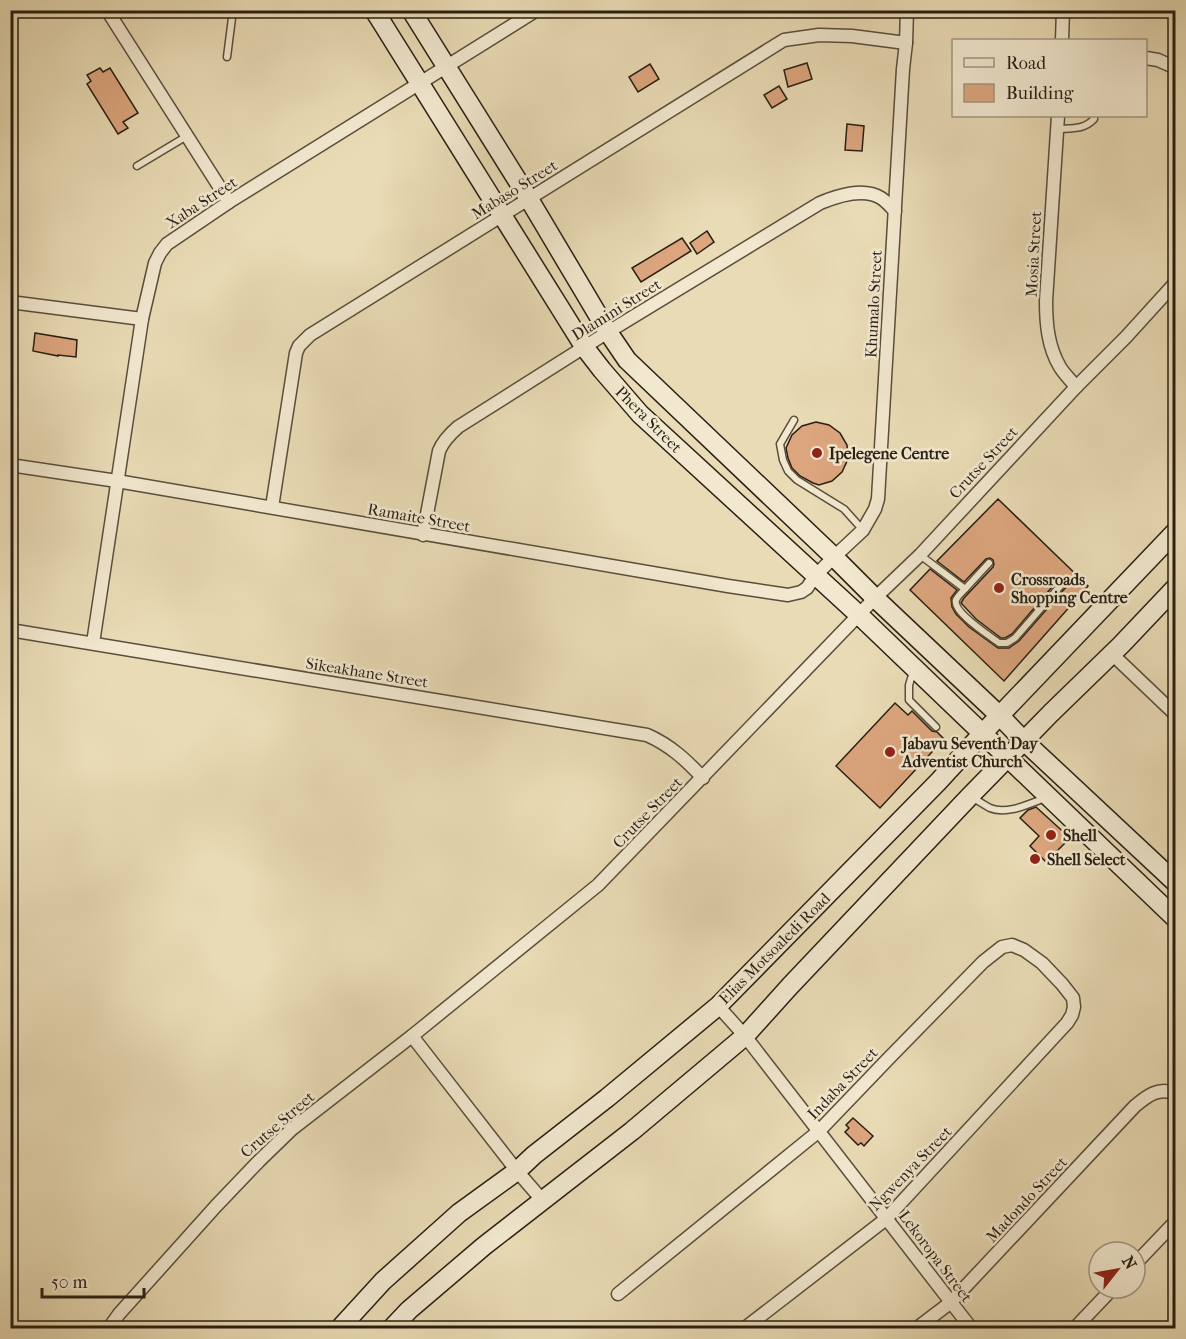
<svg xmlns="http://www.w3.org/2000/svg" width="1186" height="1339" font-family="'IM FELL French Canon',serif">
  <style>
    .building { fill: #dca57e; stroke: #291f13; stroke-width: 1.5 }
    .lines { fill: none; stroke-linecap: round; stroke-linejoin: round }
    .lane-casing { stroke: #594e3c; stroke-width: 9 }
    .street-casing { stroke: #594e3c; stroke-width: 15 }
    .secondary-casing { stroke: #291f13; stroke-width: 21 }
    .lane { stroke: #f1e8cf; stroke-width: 6 }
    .street { stroke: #f1e8cf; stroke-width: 12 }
    .secondary { stroke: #f1e8cf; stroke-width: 18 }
    .poi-dot { fill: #8f2418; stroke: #f1e8cf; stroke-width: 2 }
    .labels { text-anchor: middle; stroke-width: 5; stroke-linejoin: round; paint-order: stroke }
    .street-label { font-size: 16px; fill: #291f13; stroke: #f1e8cf }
    .poi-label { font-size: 16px; font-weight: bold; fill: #291f13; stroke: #f1e8cf; text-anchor: start }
  </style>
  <rect width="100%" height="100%" fill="#e9dbb5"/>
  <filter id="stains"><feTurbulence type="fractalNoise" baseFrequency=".00333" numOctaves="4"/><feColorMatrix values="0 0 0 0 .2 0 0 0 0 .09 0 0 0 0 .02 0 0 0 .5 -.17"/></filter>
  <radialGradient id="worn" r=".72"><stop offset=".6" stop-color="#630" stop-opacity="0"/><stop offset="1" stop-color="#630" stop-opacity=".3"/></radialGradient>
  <!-- building -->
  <g class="building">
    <polygon points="807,63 812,79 788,87 784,70"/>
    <polygon points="650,64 659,79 638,92 629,77"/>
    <polygon points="100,68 103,72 110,68 138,113 123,122 128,128 118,134 87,84 91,81 87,75"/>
    <polygon points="779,86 787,99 772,108 764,95"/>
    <polygon points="847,124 864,126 862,151 845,150"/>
    <polygon points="707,231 714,242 697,254 690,243"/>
    <polygon points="682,238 691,251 641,282 632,268"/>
    <polygon points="35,333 77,340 76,357 58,355 58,356 33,351"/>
    <polygon points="816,422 829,425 840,433 847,445 848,459 842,472 832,481 819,485 813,483 800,476 792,468 788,458 786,448 792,435 802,426"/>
    <polygon points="998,499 1088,586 1004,681 910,590 930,569 957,590 951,598 952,607 956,614 969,627 998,648 1009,648 1019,641 1066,587 1067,584 1066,580 1062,579 1058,580 1012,634 1005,638 1001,638 976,619 961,603 964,598 993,567 994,564 993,560 990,558 986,559 964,582 937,561"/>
    <polygon points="895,703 908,715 912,711 932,731 937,732 944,739 880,808 836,766"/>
    <polygon points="1036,807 1070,838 1046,862 1030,846 1039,836 1020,818 1028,810"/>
    <polygon points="853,1118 873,1136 864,1146 861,1143 858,1145 845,1132 849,1128 846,1125"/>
  </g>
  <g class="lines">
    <!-- lane casing -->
    <g class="lane-casing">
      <g id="lane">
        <polyline points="227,57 233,10"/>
        <path d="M1057 129C1071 128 1084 130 1094 119V116"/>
        <polyline points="137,166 187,136"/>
        <polyline points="794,420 780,444 783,460 788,471 797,480 844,509 862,529"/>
        <path d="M920 555 965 589C962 592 957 597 956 600 952 612 990 636 999 643H1007L1015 638 1062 584"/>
        <polyline points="965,589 989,563"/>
        <polyline points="913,672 909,685 909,700 936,727"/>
        <path d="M973 798C979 801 984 805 990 808 1007 815 1029 804 1045 798"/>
      </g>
    </g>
    <!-- street casing -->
    <g class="street-casing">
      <g id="street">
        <polyline points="107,10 229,202"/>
        <polyline points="1062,40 1063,10"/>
        <polyline points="1146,58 1158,60 1176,68"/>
        <path d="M1058 116 1046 301C1046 324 1048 347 1060 367 1064 374 1071 380 1076 387"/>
        <polyline points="10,302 142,319"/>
        <polyline points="10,465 117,481 728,586 788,595 801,592 807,588 815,576 834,557 863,530 875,509 878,499 903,69 906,43 907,10"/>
        <polyline points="272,507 296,353 299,346 310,335 784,40 819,35 852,36 906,43"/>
        <path d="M423 535 439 451C443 441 450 434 458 427L608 332 820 203C837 196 863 187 881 198 886 201 891 207 895 211"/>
        <path d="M10 630 647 735C670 745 686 760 703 778"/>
        <polyline points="93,643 142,319 155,263 160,253 167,244 229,202 537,10"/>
        <polyline points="1112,654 1176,715"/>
        <polyline points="718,1006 745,1036 971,1328"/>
        <polyline points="412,1036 517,1171 543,1201"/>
        <polyline points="1135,1264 1176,1221"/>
        <polyline points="618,1294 819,1131 889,1058 983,962 1002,947 1012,945 1024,950 1042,963 1062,984 1073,998 1074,1007 1072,1015 1067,1023 886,1219 745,1328"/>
        <polyline points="109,1328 119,1314 216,1206 259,1161 292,1129 412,1036 598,885 875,598 920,555 1076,387 1126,337 1176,282"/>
        <path d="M917 1328 950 1303 1135 1106C1147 1096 1159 1086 1176 1094"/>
        <polyline points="1075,1328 1113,1288"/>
      </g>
    </g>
    <!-- secondary casing -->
    <g class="secondary-casing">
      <g id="secondary">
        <polyline points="374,10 585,348 602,370 640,414 859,615 1176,919"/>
        <polyline points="411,10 529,199 608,332 627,360 834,557 875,598 1000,716 1024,741 1176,883"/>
        <polyline points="340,1328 383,1281 459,1213 517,1171 534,1155 607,1098 718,1006 938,782 982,734 1176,531"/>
        <polyline points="392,1328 409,1310 484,1246 632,1131 745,1036 790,986 970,796 1051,713 1121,645 1176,587"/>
      </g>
    </g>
    <!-- lane -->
    <use href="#lane" class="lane"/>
    <!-- street -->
    <use href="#street" class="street"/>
    <!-- secondary -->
    <use href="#secondary" class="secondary"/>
  </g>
  <!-- markers -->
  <g class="poi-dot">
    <circle cx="817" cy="453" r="6"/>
    <circle cx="999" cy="588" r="6"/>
    <circle cx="890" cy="752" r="6"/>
    <circle cx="1051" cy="835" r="6"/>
    <circle cx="1035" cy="859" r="6"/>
  </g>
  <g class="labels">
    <!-- street labels -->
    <g class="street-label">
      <text transform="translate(514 189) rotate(-32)" y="6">Mabaso Street</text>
      <text transform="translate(201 202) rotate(-33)" y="6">Xaba Street</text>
      <text transform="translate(1033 254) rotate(-87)" y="6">Mosia Street</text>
      <text transform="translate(873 304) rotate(-87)" y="6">Khumalo Street</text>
      <text transform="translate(616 309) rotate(-32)" y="6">Dlamini Street</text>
      <text transform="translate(649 419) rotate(45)" y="6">Phera Street</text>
      <text transform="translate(983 462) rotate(-47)" y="6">Crutse Street</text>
      <text transform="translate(419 517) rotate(10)" y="6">Ramaite Street</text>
      <text transform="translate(367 672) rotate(9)" y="6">Sikeakhane Street</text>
      <text transform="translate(647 812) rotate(-46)" y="6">Crutse Street</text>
      <text transform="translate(774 948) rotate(-45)" y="6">Elias Motsoaledi Road</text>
      <text transform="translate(842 1083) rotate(-46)" y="6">Indaba Street</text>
      <text transform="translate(277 1124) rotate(-41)" y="6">Crutse Street</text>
      <text transform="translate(910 1168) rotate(-46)" y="6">Ngwenya Street</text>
      <text transform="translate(1026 1199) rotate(-47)" y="6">Madondo Street</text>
      <text transform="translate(936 1256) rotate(53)" y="6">Lekoropa Street</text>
    </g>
    <!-- poi labels -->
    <g class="poi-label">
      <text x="829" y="459">Ipelegene Centre</text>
      <text x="1011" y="585">Crossroads<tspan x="1011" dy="18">Shopping Centre</tspan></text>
      <text x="902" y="749">Jabavu Seventh Day<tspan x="902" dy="18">Adventist Church</tspan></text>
      <text x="1063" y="841">Shell</text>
      <text x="1047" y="865">Shell Select</text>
    </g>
  </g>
  <!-- margin -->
  <rect width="1186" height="1339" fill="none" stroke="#e9dbb5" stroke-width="36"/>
  <rect x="12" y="12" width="1162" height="1315" fill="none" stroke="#291f13" stroke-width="3"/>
  <rect x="18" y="18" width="1150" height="1303" fill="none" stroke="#291f13" stroke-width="1.5"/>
  <!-- legend -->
  <rect x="952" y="39" width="195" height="78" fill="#f1e8cf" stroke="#a19884" stroke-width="1.5"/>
  <rect x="964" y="58" width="30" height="9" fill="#f1e8cf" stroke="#a19884" stroke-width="1.5"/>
  <text x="1006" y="69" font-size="18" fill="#291f13">Road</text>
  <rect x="964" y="84" width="30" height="18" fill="#dca57e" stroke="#a19884" stroke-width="1.5"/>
  <text x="1006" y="99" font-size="18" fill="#291f13">Building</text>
  <!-- north arrow -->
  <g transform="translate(1117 1270) rotate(59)"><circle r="28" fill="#f1e8cf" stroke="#a19884" stroke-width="1.5"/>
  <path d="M0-4.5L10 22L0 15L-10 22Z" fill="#8f2418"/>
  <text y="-9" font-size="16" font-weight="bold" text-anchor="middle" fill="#291f13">N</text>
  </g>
  <!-- scale -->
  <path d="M42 1288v9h102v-9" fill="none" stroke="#291f13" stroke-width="3"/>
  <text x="51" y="1288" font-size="18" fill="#291f13" stroke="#f1e8cf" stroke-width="4.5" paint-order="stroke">50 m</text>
  <rect width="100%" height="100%" filter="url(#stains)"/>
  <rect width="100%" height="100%" fill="url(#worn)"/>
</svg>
